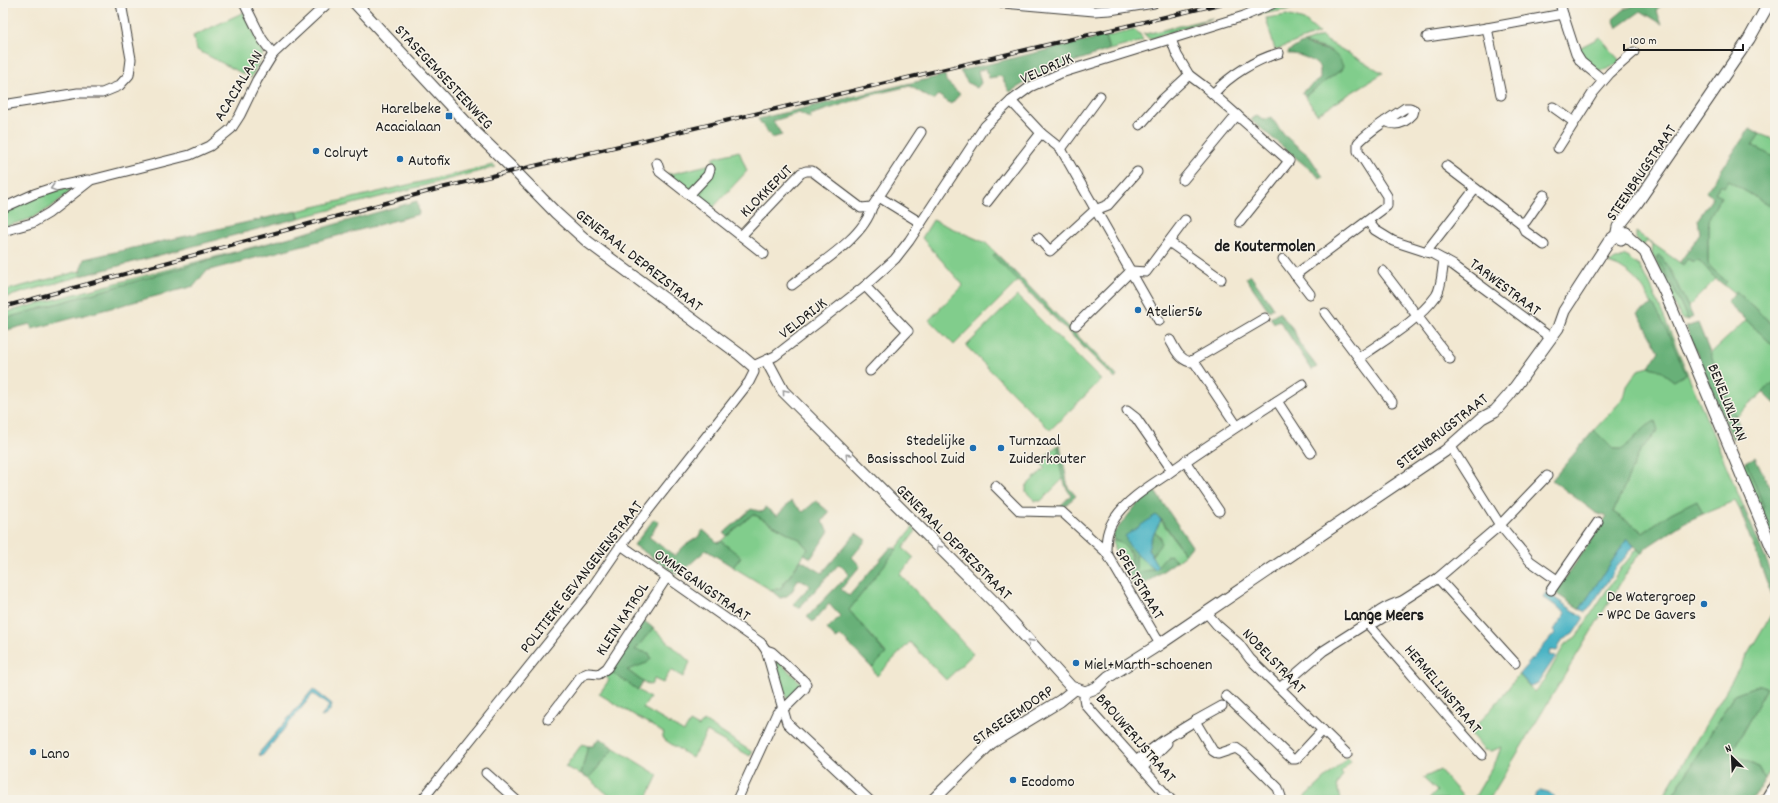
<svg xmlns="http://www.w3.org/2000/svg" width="1778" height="803" font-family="Dekko,sans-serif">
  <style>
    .green { fill: #81cd8c; stroke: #4e7454 }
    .forest { fill: #68b078; stroke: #42664a }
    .water { fill: #47b2c4; stroke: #326770 }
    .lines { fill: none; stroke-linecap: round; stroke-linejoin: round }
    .minor-casing { stroke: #3c3b37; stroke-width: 11 }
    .tertiary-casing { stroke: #3c3b37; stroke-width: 13 }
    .motorway-casing { stroke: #3c3b37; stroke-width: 18 }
    .minor { stroke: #fff; stroke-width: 9 }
    .tertiary { stroke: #fff; stroke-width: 11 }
    .motorway { stroke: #fff; stroke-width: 16 }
    .rail-casing { stroke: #1c1c1c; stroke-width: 4 }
    .rail { stroke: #f7f3e8; stroke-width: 2.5; stroke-dasharray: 8; stroke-linecap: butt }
    .oneway { stroke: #999 }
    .poi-dot { fill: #1f6fb2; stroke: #f7f3e8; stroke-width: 1.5 }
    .labels { text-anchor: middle; stroke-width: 3; stroke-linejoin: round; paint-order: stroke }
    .street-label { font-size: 16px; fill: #1c1c1c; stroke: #f7f3e8 }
    .poi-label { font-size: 16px; fill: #1c1c1c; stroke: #f7f3e8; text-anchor: start }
    .neighbourhood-label { font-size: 17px; font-weight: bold; fill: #1c1c1c; stroke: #f7f3e8 }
  </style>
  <rect width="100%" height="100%" fill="#f7f3e8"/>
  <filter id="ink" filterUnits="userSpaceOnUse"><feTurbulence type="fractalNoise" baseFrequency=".025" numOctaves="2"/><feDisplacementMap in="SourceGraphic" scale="8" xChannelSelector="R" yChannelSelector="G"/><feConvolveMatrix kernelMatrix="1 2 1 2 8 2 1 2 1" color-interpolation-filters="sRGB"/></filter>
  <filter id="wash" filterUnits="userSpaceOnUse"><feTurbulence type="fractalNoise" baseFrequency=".012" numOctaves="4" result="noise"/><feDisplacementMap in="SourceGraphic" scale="16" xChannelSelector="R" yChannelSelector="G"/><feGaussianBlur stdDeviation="0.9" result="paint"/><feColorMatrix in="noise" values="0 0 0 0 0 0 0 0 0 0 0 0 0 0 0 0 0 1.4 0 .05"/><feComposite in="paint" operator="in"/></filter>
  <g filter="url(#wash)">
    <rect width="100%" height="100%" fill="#f2e8d2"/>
    <!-- green -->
    <g class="green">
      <polygon points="1295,3 1296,8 1257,15 1281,4"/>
      <polygon points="244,12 263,54 251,78 197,50 193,36"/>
      <polygon points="1287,15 1304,20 1319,33 1275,50 1266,18"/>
      <polygon points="1213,18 1150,39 1143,34 1150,33"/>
      <polygon points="1135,30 1140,34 1143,41 1109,50 1105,37"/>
      <polygon points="1322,36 1327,41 1383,73 1317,114 1305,96 1341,70 1330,50 1304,43"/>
      <path d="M1600 37 1620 61C1599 78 1589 70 1579 48Z"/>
      <polygon points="1760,134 1775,140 1775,158 1752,145"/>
      <polygon points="739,151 747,171 708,213 667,173 671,174 715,163 713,158"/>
      <polygon points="493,165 496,167 299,218 297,211"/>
      <polygon points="1728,181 1769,205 1775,196 1775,260 1773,266 1775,271 1775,327 1736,291 1734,293 1724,285 1727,282 1709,266 1708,263 1708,229 1710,215 1721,197 1715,193 1720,185"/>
      <polygon points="69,187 71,191 50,208 30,219 3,227 3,211 36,196"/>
      <polygon points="933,220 986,243 996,253 993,256 1018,281 954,345 929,320 963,285 922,238"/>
      <polygon points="1636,232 1683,265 1687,259 1698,259 1716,279 1688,307 1671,272 1656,257 1673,287 1688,320 1683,320 1681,318 1661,272 1652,254 1653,246 1647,241 1642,247 1636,239"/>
      <polygon points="306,233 3,319 3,313"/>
      <path d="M1624 255 1639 266 1650 284 1744 508 1740 510 1735 501 1703 514 1696 501 1671 513 1643 532 1613 512 1640 451 1658 430 1647 426 1623 449H1613L1594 430 1624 398 1627 386 1638 370 1649 367 1658 369 1674 381C1664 344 1658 290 1622 269 1618 266 1613 265 1608 263L1621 258Z"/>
      <polygon points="80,271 81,276 3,298 3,291"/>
      <polygon points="1017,296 1101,380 1050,430 966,346"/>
      <polygon points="1746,320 1775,347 1775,381 1736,417 1710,354"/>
      <polygon points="1058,445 1063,479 1041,501 1035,501 1026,492 1026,486 1045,468 1039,462"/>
      <polygon points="1746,462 1764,508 1760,509 1742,465"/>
      <polygon points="753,514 799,539 808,549 781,588 771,590 733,567 740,557 721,541"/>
      <polygon points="1161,520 1185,555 1177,561 1170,555 1166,557 1158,567 1151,557 1161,537 1155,531"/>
      <polygon points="913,527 916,531 903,548 914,558 900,574 973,654 946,680 910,642 877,676 872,668 886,653 849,610"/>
      <path d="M1113 540 1119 541C1137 558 1130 557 1130 580L1114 549Z"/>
      <polygon points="1637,549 1642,553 1635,559 1489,800 1473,800 1496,761 1501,747 1492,751 1484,750 1470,733 1499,700 1519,674 1534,692 1544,681 1565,644 1576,637 1622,567"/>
      <polygon points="1136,553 1155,570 1138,572 1136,570"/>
      <polygon points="1775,608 1775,762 1765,779 1758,767 1731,753 1767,688 1761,685 1734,695 1670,800 1661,800"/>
      <polygon points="653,628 690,662 683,677 671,670 663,683 654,679 651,685 643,682 626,669 647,663 651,659 649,653 634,650"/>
      <polygon points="774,657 800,682 802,686 791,698 787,699"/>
      <polygon points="610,671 650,698 643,708 684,732 690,722 699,727 704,721 752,752 750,756 707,732 692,758 662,738 664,733 599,694 609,680 606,677"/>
      <polygon points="582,744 588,746 581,774 565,767"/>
      <polygon points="614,748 658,775 646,800 614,800 589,778"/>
      <polygon points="1348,757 1351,761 1341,772 1343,775 1337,785 1340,800 1302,800"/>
      <polygon points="1440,770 1466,800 1429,799 1437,791 1423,778"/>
    </g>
    <!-- forest -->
    <g class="forest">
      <polygon points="1634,3 1664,3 1656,10 1662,24 1641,11 1617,28 1613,19 1625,9 1635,5"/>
      <polygon points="1101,37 1105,37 1109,50 1043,72 1010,92 1001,76 989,78 986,68 978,71 981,83 977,88 968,83 960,71"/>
      <path d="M1304 43C1321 52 1334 45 1343 66L1341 70 1305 96 1302 92 1320 79V68C1315 60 1298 53 1288 54V52L1300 44Z"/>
      <polygon points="945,75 946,81 960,94 951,104 938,95 933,100 910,86 871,95 810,115 811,119 799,113 773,121 782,135 772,138 758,119"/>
      <polygon points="1257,115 1264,120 1271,117 1284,135 1309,156 1323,177 1320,178 1251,120"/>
      <polygon points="1750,128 1760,134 1752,145 1775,158 1775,196 1769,205 1728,181 1724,187 1720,185 1715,193 1721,196 1710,216 1708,229 1708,263 1709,266 1727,282 1724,285 1716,279 1698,259 1695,262 1687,259 1683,265 1680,262 1700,234 1698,219 1713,197 1706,192"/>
      <polygon points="417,201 419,214 206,271 194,286 32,329 30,324 3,331 3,319"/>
      <polygon points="297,211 299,218 81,276 80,271 84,259"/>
      <polygon points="996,253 1117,376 1115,379 993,256"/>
      <polygon points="1660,255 1671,272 1693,317 1688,320 1673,287 1656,257"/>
      <polygon points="1250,275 1274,308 1269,311 1246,278"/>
      <polygon points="1736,291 1775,327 1775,347 1727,302"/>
      <polygon points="1653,304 1666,328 1686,374 1674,381 1658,369 1649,367 1659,351 1638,313"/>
      <polygon points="1279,312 1294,330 1299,343 1317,367 1312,370 1279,320 1274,323 1270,317"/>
      <polygon points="1698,323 1743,435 1733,440 1686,327"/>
      <polygon points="1775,381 1775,404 1763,392"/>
      <polygon points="1655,421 1658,430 1640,451 1613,512 1643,532 1671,513 1697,500 1703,514 1685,522 1647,547 1642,553 1627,539 1580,609 1555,593 1607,517 1596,513 1552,480 1594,430 1613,449 1623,449 1647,426"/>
      <path d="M1060 444 1068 487 1076 496 1062 508H1058L1071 495C1060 482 1060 461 1058 445Z"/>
      <polygon points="1755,457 1768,484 1775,491 1775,543 1760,509 1764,507 1746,462"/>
      <polygon points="1154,490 1192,546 1185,555 1162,520 1156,515 1127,542 1136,553 1136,570 1138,572 1155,569 1166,556 1170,555 1177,561 1136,590 1130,580 1132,556 1130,552 1119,541 1113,540 1113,534 1139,502"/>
      <polygon points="791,501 803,512 816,501 829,512 822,522 829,531 811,558 804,554 808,549 799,539 753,514 727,536 724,533 751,509 763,512 765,507 777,516"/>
      <polygon points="1744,508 1775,581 1775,590 1772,596 1740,510"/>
      <polygon points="654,519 659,522 649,537 675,556 684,546 698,537 703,530 718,543 721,541 741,557 733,567 706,550 678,575 634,545"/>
      <path d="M1155 531C1167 544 1158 546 1151 557L1148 547Z"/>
      <path d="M856 533 866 540 852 557 860 566 841 589 849 596 891 547 897 549 849 610 886 654 872 668 841 636 836 639 827 629 840 616 829 604 813 622 807 617 849 574 839 564 799 608 793 604 810 586C806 582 802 582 798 579 794 588 791 597 780 598L771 590 781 588 801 560 822 573Z"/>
      <polygon points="642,619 653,628 635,650 649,653 651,659 647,663 627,670 643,682 638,690 610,671"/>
      <polygon points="1761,685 1767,688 1731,753 1758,767 1765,779 1752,800 1670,800 1734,695"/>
      <polygon points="599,738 614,748 589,778 581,774 588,746 593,746"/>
    </g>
    <!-- water -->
    <g class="water">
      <path d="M1156 515 1161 520 1151 539 1148 549 1158 567 1155 570C1144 560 1128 550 1125 536Z"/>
      <polygon points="1627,539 1634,546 1617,567 1589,609 1585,612 1580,609"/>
      <polygon points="1546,592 1583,617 1583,619 1573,634 1562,640 1557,651 1550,650 1549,655 1556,656 1538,683 1530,686 1519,674 1555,633 1553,631 1566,613 1543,597"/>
      <path d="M313 689 332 704C332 709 326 717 321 717L329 706 313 694 262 756H260L259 753Z"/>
      <path d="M1539 791C1547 790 1552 793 1556 800H1534L1535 796Z"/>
    </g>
  </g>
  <g filter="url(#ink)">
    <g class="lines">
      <!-- minor casing -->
      <g class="minor-casing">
        <g id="minor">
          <polyline points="244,3 262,39 273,54"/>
          <polyline points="1003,3 1094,11 1110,10 1154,3"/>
          <polyline points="1563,14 1576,54 1581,62 1603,80"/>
          <polyline points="1487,28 1501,95"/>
          <polyline points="1427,37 1487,28 1563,14 1560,3"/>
          <polyline points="1171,39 1177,55 1189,75 1205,87 1289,161 1240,222"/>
          <path d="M1213 94C1230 75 1255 60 1279 53"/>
          <polyline points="1011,101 1041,133 1061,149 1159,321"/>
          <polyline points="3,105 78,93 102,93 119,86 129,75 131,59 121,3"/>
          <polyline points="1553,107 1574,122"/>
          <polyline points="1140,125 1163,99 1189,75"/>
          <polyline points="1558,148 1593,93 1610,73 1634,52"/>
          <polyline points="1061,149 1100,96"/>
          <polyline points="657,163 660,172 764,254"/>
          <polyline points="1446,166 1521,223 1526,221 1544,195"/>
          <polyline points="1183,180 1237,115"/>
          <polyline points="689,195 708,175 710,169"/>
          <polyline points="879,197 921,223"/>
          <polyline points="987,202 1041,133"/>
          <polyline points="3,208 34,194 55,187 88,180"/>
          <polyline points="1368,221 1375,230 1393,241 1433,254 1453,265 1551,338"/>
          <polyline points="1521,223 1525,231 1544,245"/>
          <polyline points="3,231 32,223 49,213 91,180 190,155 210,146 231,129 240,115 257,80 273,54 328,3"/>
          <polyline points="741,236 801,173 806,171 812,171 861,208 872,207"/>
          <polyline points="1038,238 1050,251 1095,210 1108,205 1137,172"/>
          <polyline points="1169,242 1221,279"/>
          <polyline points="1426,252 1475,189"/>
          <polyline points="1283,259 1310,294"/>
          <polyline points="1383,271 1450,359"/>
          <path d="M1295 275 1387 206V196L1358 151V143C1371 129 1389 119 1405 108H1410L1414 110 1413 114C1405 123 1396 127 1385 121"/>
          <path d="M792 285C817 265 864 238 872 207L921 132"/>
          <polyline points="865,286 908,331 870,371"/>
          <polyline points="1325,313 1392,402"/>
          <polyline points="1076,325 1131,271 1146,272 1185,220"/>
          <path d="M1170 340C1175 349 1179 359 1190 362L1265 318"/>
          <path d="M1359 358C1383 341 1418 321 1436 296 1442 287 1442 271 1444 260"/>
          <polyline points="1193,360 1237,426"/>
          <polyline points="1277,401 1311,453"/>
          <polyline points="1127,411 1136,418 1172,470"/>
          <polyline points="1451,447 1500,525 1530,561 1557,580"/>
          <polyline points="1185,461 1219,511"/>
          <polyline points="995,486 1020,511 1062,512 1106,552 1160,644"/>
          <polyline points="621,545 761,643 766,650 787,723 869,800"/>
          <path d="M1106 552C1106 539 1107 529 1115 518 1127 500 1148 487 1166 475 1210 443 1257 414 1303 384"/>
          <polyline points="1438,578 1515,663"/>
          <polyline points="1551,590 1598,522"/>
          <path d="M1402 601C1389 605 1375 612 1367 623 1406 667 1443 712 1482 755"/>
          <polyline points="1206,612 1217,625 1239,644 1250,659 1347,754"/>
          <polyline points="1281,687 1323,651 1367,623 1376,622 1394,611 1402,601 1438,578 1500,525 1547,476"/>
          <polyline points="1085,692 1084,698 1085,704 1171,800"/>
          <polyline points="1226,696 1292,759 1296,759 1323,730"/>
          <polyline points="548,719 581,676 588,673 599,674 607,668 667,577"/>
          <polyline points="1195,721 1222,706"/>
          <polyline points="1137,760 1164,740 1195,721 1213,751 1218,754 1236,748 1243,753 1278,788 1282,800"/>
          <polyline points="1142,768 1167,743"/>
          <polyline points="486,773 516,800"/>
          <polyline points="422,800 588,593 621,545 749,382 754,372 753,366 775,356 865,286 895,259 909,241 985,126 1011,101 1030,87 1061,73 1244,16 1274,3"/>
          <polyline points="737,800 777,713 789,704 805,688 806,684 804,681 772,652 766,650"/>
        </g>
      </g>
      <!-- tertiary casing -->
      <g class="tertiary-casing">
        <g id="tertiary">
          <polyline points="355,3 474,131 511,167 556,213 588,242 739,354 753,366"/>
          <polyline points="1626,233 1628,237 1645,252 1664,290 1775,555"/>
          <polyline points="1621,239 1617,232 1618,227 1637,203 1749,39 1769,3"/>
          <polyline points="767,361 783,391 996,604 1071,687 1085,692 1096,688 1108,677 1160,644 1445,451 1482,418 1495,411 1510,394 1558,328 1564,311 1610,240 1618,234 1626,233"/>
          <polyline points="933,800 991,743 1060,701 1075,689"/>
        </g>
      </g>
      <!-- motorway casing -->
      <g class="motorway-casing">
        <polyline id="motorway" points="1769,800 1775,790"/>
      </g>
      <!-- minor -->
      <use href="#minor" class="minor"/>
      <!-- tertiary -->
      <use href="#tertiary" class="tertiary"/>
      <!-- motorway -->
      <use href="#motorway" class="motorway"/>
      <!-- rail casing -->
      <g class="rail-casing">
        <polyline id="rail" points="3,307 441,188 1224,3"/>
      </g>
      <!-- rail -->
      <use href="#rail" class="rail"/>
    </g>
    <!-- one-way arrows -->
    <defs><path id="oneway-chevron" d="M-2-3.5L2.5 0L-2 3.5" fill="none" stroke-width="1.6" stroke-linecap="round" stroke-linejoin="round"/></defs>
    <g class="oneway">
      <use href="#oneway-chevron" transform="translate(53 188) rotate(163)"/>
      <use href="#oneway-chevron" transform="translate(785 392) rotate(-130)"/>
      <use href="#oneway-chevron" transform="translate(848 456) rotate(-135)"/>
      <use href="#oneway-chevron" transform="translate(939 548) rotate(-135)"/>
      <use href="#oneway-chevron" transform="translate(1030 642) rotate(-132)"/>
    </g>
  </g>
  <!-- markers -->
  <g class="poi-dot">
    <rect x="445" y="112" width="8" height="8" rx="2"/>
    <circle cx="316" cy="151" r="4"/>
    <circle cx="400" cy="159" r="4"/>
    <circle cx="1138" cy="310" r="4"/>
    <circle cx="973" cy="448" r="4"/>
    <circle cx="1001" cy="448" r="4"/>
    <circle cx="1704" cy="604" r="4"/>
    <circle cx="1076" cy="663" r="4"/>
    <circle cx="33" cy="752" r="4"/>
    <circle cx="1013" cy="780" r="4"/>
  </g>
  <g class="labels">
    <!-- street labels -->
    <g class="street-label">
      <text transform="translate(1046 67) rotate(-24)" y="6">VELDRIJK</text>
      <text transform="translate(445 76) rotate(47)" y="6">STASEGEMSESTEENWEG</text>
      <text transform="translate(237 85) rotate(-59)" y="6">ACACIALAAN</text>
      <text transform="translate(1640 172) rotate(-56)" y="6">STEENBRUGSTRAAT</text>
      <text transform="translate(765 190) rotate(-45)" y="6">KLOKKEPUT</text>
      <text transform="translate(640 259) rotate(38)" y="6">GENERAAL DEPREZSTRAAT</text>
      <text transform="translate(1506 286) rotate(37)" y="6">TARWESTRAAT</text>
      <text transform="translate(802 317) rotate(-38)" y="6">VELDRIJK</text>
      <text transform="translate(1729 402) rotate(68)" y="6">BENELUXLAAN</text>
      <text transform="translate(1441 430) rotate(-38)" y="6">STEENBRUGSTRAAT</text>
      <text transform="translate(955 541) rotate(45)" y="6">GENERAAL DEPREZSTRAAT</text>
      <text transform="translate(580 576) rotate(-52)" y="6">POLITIEKE GEVANGENENSTRAAT</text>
      <text transform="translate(1141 583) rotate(59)" y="6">SPELTSTRAAT</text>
      <text transform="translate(703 584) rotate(35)" y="6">OMMEGANGSTRAAT</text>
      <text transform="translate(621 618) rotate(-57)" y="6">KLEIN KATROL</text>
      <text transform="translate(1275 660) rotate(46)" y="6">NOBELSTRAAT</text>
      <text transform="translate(1444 688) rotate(50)" y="6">HERMELIJNSTRAAT</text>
      <text transform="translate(1012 714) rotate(-34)" y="6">STASEGEMDORP</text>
      <text transform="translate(1137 737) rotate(49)" y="6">BROUWERIJSTRAAT</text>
    </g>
    <!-- poi labels -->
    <g class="poi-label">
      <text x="441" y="113" text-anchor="end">Harelbeke<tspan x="441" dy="18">Acacialaan</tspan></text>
      <text x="324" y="157">Colruyt</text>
      <text x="408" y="165">Autofix</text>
      <text x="1146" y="316">Atelier56</text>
      <text x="965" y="445" text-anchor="end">Stedelijke<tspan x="965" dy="18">Basisschool Zuid</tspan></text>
      <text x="1009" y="445">Turnzaal<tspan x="1009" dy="18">Zuiderkouter</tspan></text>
      <text x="1696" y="601" text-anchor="end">De Watergroep<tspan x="1696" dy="18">- WPC De Gavers</tspan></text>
      <text x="1084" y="669">Miel+Marth-schoenen</text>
      <text x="41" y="758">Lano</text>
      <text x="1021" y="786">Ecodomo</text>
    </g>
    <!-- neighbourhood labels -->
    <g class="neighbourhood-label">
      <text x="1265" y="251">de Koutermolen</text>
      <text x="1384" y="620">Lange Meers</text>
    </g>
  </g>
  <!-- margin -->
  <rect width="1778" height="803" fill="none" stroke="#f7f3e8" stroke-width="16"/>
  <!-- north arrow -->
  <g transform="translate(1732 757) rotate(336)" stroke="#f7f3e8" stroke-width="3" paint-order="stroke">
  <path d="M0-3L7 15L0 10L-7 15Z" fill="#1c1c1c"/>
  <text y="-6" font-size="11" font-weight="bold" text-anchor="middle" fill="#1c1c1c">N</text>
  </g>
  <!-- scale -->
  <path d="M1624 44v6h119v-6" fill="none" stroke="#1c1c1c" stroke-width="2"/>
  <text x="1630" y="44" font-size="12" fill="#1c1c1c" stroke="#f7f3e8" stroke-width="3" paint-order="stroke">100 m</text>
</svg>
